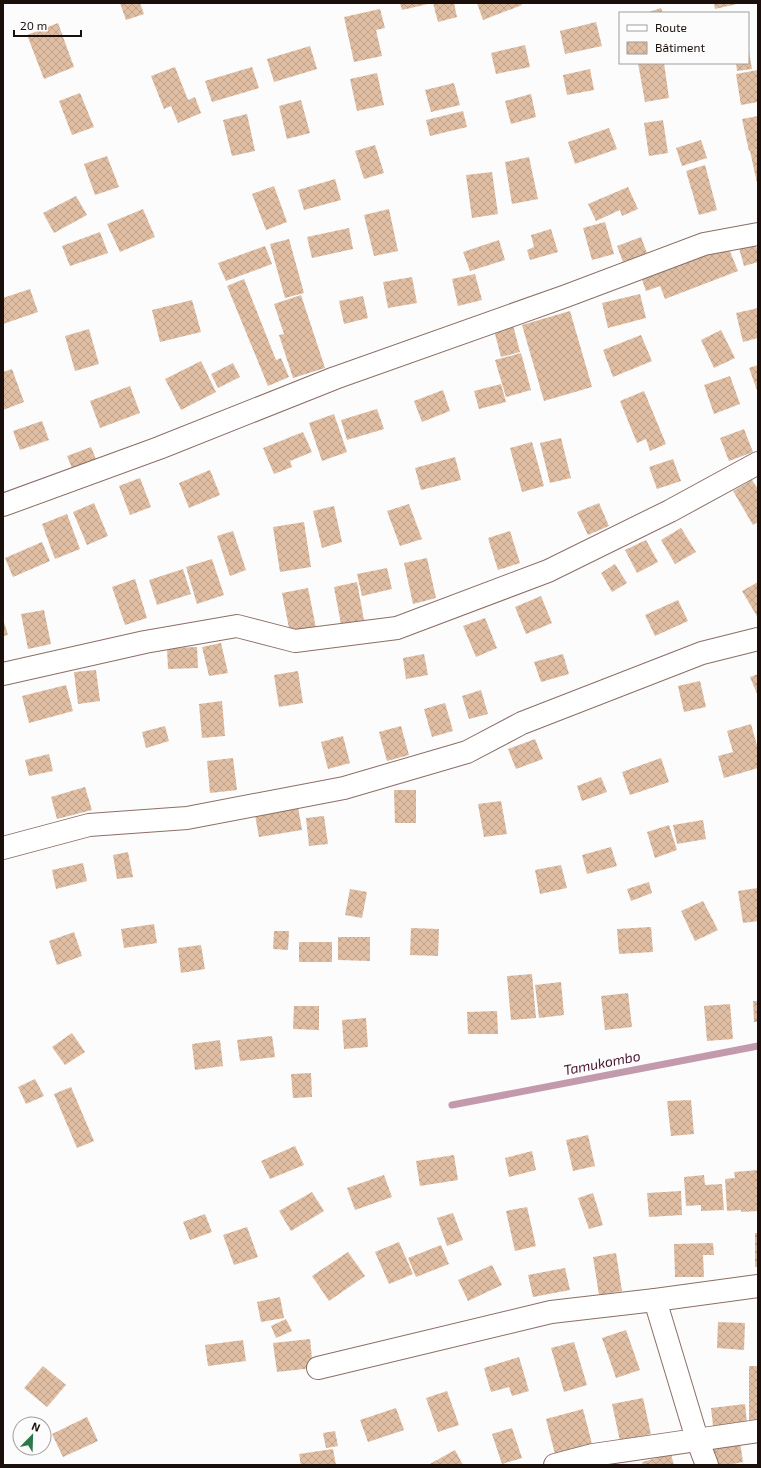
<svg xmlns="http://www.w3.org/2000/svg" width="761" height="1468" font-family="'Exo 2',sans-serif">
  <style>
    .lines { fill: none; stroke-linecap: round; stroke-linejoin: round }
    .stream { stroke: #c39aac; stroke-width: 7 }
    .building { fill: url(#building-cross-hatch) }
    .minor-casing { stroke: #8c6e65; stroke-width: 24 }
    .minor { stroke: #fff; stroke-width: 22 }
    .labels { text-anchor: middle; stroke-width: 3; stroke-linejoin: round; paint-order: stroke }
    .water-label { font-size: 14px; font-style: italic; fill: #481631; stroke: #fcfcfc }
  </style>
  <defs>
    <pattern id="building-cross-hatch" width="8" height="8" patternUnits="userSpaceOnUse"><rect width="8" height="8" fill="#e0bea3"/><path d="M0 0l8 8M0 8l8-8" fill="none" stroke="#c0a28b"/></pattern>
  </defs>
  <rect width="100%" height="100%" fill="#fcfcfc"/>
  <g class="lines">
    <!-- stream -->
    <polyline class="stream" points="452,1105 758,1046"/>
  </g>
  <!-- building -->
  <g class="building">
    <polygon points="120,3 140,3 144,14 126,20"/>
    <polygon points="400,3 428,3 428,4 402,10"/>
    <polygon points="433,3 454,3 457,17 438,22"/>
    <polygon points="477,3 521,3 522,5 483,20"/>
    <polygon points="714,3 737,3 737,4 715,9"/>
    <polygon points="661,8 663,13 646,13"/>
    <polygon points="380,9 385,28 376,30 382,56 354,62 344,17"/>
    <polygon points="596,22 602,46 565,54 560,31"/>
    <polygon points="58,23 74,67 44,79 27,35"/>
    <polygon points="525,45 530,67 496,74 491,53"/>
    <polygon points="310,46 317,69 274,82 267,59"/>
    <polygon points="748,46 752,69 737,71 736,63 748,63"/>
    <polygon points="638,63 664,63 669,98 645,102"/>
    <polygon points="175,67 188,100 195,97 201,113 178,123 171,106 164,109 151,76"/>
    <polygon points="252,67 259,88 212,102 205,81"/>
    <polygon points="590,69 594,90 567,95 563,75"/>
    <polygon points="758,70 758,102 741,105 736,74"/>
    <polygon points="377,73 384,105 357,111 350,79"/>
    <polygon points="454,83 460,105 431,112 425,90"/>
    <polygon points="80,93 94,127 72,135 59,101"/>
    <polygon points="531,94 536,117 511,124 505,101"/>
    <polygon points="301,100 310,133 287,139 279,106"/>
    <polygon points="463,111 467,127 430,136 426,120"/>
    <polygon points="247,114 255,151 232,156 223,120"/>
    <polygon points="758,116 758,149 749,151 742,119"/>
    <polygon points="663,120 668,153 649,156 644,123"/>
    <polygon points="609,128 617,149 575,164 568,142"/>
    <polygon points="701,140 707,158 682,166 676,148"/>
    <polygon points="375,145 384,173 364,179 355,151"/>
    <polygon points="758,149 758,183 757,183 750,151"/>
    <polygon points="107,156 119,187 95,195 84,164"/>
    <polygon points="529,157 538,199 512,204 505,162"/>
    <polygon points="705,165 717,210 699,215 686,171"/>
    <polygon points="492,172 498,214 472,218 466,175"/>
    <polygon points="335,179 341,200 304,210 298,190"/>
    <polygon points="274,186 287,222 266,230 252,194"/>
    <polygon points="628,187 638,209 622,216 620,210 596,221 588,204"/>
    <polygon points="76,196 87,215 54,233 43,213"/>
    <polygon points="143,209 155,237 120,252 107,224"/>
    <polygon points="389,209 398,251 374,256 364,215"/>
    <polygon points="605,222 614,254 592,260 583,228"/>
    <polygon points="349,228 353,249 312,258 307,237"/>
    <polygon points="551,229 558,252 530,260 527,250 534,247 531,235"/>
    <polygon points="100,232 108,253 70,266 62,246"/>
    <polygon points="641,237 647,253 623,262 617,246"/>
    <polygon points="289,239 304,293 285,298 270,244"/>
    <polygon points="499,240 505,260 470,271 463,252"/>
    <polygon points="727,244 738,271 665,299 660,286 646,291 641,277"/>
    <polygon points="755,244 758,252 758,262 744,266 739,248"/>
    <polygon points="265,246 272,264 226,281 218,263"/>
    <polygon points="475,274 482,300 458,306 452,279"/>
    <polygon points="412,277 417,303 388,308 383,282"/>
    <polygon points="244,279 276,360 281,358 289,377 268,386 227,286"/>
    <polygon points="30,289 38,312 3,324 3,298"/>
    <polygon points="640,294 646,318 608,328 602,303"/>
    <polygon points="301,295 325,368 293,378 279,335 284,334 274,304"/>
    <polygon points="363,296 368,318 344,324 339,301"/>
    <polygon points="192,300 201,332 160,342 152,310"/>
    <polygon points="758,308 758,338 743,342 736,313"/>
    <polygon points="570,311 592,387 544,401 522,325"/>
    <polygon points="513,325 520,352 501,357 494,330"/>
    <polygon points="89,329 99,364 75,371 65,336"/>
    <polygon points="721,330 735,358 714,368 701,340"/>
    <polygon points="641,335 652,361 613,377 603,350"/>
    <polygon points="521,353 531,390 506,397 495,360"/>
    <polygon points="201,361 216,392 181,410 165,379"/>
    <polygon points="233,363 240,377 218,388 211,374"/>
    <polygon points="758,365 758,393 749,368"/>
    <polygon points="12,369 24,402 3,410 3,372"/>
    <polygon points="730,376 740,404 714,414 704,385"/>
    <polygon points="501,384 506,402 479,409 474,391"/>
    <polygon points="130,386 140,413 100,428 90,401"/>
    <polygon points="443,390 450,411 422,422 414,401"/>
    <polygon points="644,391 666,444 650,451 646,439 637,443 620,401"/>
    <polygon points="377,409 384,429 347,440 341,420"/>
    <polygon points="334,414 347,452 322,461 309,423"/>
    <polygon points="42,421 49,440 20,450 13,431"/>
    <polygon points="744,429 753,452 729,461 720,438"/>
    <polygon points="303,432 312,452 290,461 292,467 274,474 263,448"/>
    <polygon points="561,438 571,478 550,483 540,443"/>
    <polygon points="532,442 544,486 522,492 510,448"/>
    <polygon points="91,447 96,459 72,468 67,456"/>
    <polygon points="455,457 461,480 421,490 415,468"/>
    <polygon points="673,459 681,481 657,489 649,467"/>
    <polygon points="210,470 220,495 189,508 179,483"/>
    <polygon points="140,478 151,507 130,515 119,486"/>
    <polygon points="752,480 758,489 758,522 753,525 733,491"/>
    <polygon points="94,503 108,536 87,545 73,512"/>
    <polygon points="599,503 609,526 588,535 577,512"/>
    <polygon points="409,504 422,539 400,546 387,511"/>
    <polygon points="334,506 342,542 322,548 313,511"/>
    <polygon points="67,514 80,549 55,559 42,524"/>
    <polygon points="304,522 311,567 280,572 273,527"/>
    <polygon points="681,528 696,552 675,564 661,540"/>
    <polygon points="233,531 246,570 230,576 217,536"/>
    <polygon points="510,531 520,563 498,570 488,538"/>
    <polygon points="646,540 658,562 637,573 625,550"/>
    <polygon points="42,542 50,561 13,577 5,558"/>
    <polygon points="427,558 436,598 413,604 404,563"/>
    <polygon points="212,559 224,595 197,604 186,567"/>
    <polygon points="615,564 627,583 612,592 601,573"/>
    <polygon points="387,568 392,589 362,596 357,574"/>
    <polygon points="183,569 191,594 157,605 149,580"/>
    <polygon points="135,579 147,618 125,625 112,587"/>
    <polygon points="357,582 364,620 341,624 334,587"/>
    <polygon points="758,582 758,618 742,591"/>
    <polygon points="308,588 316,628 290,633 282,593"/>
    <polygon points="541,596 552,623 526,634 515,607"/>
    <polygon points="678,600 688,621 655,636 645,615"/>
    <polygon points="44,610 51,644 28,649 21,614"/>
    <polygon points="485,618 497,648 476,657 463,626"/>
    <polygon points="3,619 8,635 3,636"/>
    <polygon points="221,643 228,673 209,676 202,647"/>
    <polygon points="197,647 198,668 168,669 167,648"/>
    <polygon points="424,654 428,675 406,679 403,658"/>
    <polygon points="563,654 569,674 541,682 534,662"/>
    <polygon points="96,670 100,701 78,704 74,672"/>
    <polygon points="298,671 303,703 279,707 274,675"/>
    <polygon points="758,674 758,696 750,677"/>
    <polygon points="700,681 706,707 684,712 678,686"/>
    <polygon points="66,685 73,711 29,723 22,696"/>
    <polygon points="481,690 488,714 469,719 462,696"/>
    <polygon points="222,701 225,736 202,738 199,704"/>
    <polygon points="445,703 453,731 432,737 424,709"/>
    <polygon points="751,724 758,749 758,768 724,778 718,756 733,752 727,731"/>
    <polygon points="165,726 169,741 146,748 142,732"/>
    <polygon points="401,726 409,755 387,761 379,732"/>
    <polygon points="343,736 350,763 328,769 321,742"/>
    <polygon points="535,739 543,759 516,769 508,749"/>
    <polygon points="49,754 53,771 29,776 25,760"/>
    <polygon points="233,758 237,790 210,793 207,761"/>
    <polygon points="661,758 669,782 630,795 622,772"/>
    <polygon points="601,777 607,792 582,801 577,786"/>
    <polygon points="85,787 92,810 57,819 51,797"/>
    <polygon points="394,790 416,790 416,823 395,823"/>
    <polygon points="501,801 507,834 484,837 478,804"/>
    <polygon points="298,807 302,830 259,837 255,815"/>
    <polygon points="324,816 328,844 309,846 306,818"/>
    <polygon points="703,820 706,839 677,844 673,825"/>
    <polygon points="669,825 677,850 655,858 647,832"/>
    <polygon points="611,847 617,866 587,874 582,855"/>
    <polygon points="128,852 133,877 117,879 113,855"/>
    <polygon points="83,863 87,881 56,889 52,870"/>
    <polygon points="561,865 567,888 540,894 535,870"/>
    <polygon points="649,882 652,893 631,901 627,889"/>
    <polygon points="758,888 758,921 743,923 738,891"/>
    <polygon points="350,889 367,892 362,918 345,915"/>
    <polygon points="703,901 718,930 695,941 681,911"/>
    <polygon points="154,924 157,943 124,948 121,929"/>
    <polygon points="651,927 653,952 619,954 617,929"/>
    <polygon points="411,928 439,929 438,956 410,955"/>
    <polygon points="274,931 289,931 288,950 273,949"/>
    <polygon points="74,932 82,956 57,965 49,941"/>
    <polygon points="338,937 370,937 370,961 338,960"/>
    <rect x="299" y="942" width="33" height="20"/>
    <polygon points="201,945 205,969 181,973 178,948"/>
    <polygon points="532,974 536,1018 511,1020 507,976"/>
    <polygon points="561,982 564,1015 539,1018 535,985"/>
    <polygon points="628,993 632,1027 605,1030 601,996"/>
    <polygon points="753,1001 758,1001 758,1022 754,1022"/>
    <polygon points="730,1004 733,1039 707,1041 704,1006"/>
    <polygon points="294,1006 319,1006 319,1030 293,1029"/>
    <polygon points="497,1011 498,1034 468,1034 467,1012"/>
    <polygon points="366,1018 368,1047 344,1049 342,1020"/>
    <polygon points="72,1033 85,1052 65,1065 52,1047"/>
    <polygon points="272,1036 275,1057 240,1061 237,1040"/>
    <polygon points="220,1040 223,1066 195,1070 192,1044"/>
    <polygon points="311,1073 312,1097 293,1098 291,1074"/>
    <polygon points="35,1079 44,1096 26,1104 18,1087"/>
    <polygon points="71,1087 94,1141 77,1148 54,1094"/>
    <polygon points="691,1100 694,1134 671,1136 667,1101"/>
    <polygon points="588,1135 595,1166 573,1171 566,1140"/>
    <polygon points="295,1146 304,1165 270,1179 261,1161"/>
    <polygon points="532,1151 536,1170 509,1177 505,1158"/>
    <polygon points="454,1155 458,1180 420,1186 416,1161"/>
    <polygon points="758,1170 758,1211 741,1212 741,1210 727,1211 725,1179 735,1178 734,1172"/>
    <polygon points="384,1175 392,1197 355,1210 347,1188"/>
    <polygon points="704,1175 705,1185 722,1184 724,1210 701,1211 701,1205 686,1206 684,1177"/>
    <polygon points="681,1191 682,1215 649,1217 647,1193"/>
    <polygon points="312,1192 324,1211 291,1231 279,1211"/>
    <polygon points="593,1193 603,1225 589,1229 578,1198"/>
    <polygon points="527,1207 536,1246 515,1251 506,1211"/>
    <polygon points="453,1213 463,1240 447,1246 437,1218"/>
    <polygon points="205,1214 212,1232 190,1240 183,1222"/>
    <polygon points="247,1227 258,1257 234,1265 223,1235"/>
    <rect x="755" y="1233" width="3" height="34"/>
    <polygon points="399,1242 413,1274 389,1284 375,1252"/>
    <polygon points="713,1243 714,1255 703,1255 704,1277 675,1277 674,1244"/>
    <polygon points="441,1245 449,1264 416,1277 408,1258"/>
    <polygon points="348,1252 365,1276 329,1301 312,1276"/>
    <polygon points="616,1253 622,1291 599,1295 593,1257"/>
    <polygon points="492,1265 502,1285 468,1301 458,1280"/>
    <polygon points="565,1268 570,1290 533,1297 528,1275"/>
    <polygon points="280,1297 284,1318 261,1322 257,1302"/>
    <polygon points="286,1319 292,1331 276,1338 271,1326"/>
    <polygon points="718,1322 745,1323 744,1350 717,1348"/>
    <polygon points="626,1330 640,1370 616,1378 602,1338"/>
    <polygon points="310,1339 313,1368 277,1372 273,1343"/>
    <polygon points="243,1340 246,1361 208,1366 205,1345"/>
    <polygon points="574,1342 587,1385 564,1392 551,1348"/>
    <polygon points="519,1357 529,1391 512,1396 509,1387 491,1392 484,1368"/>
    <polygon points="43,1366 66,1385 47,1407 24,1388"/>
    <polygon points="749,1366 758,1366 758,1422 749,1421"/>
    <polygon points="447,1391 459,1425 438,1432 426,1398"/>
    <polygon points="643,1398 651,1434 620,1441 612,1404"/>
    <polygon points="745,1404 747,1423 713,1426 711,1408"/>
    <polygon points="396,1408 404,1430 368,1442 360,1420"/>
    <polygon points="583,1409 593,1448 556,1458 546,1419"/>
    <polygon points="87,1417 98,1441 63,1457 52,1434"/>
    <polygon points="512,1428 522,1458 502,1464 492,1434"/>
    <polygon points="335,1431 338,1446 326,1448 323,1433"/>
    <polygon points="740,1442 743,1462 728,1465 716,1465 712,1447"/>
    <polygon points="333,1449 336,1465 301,1465 299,1454"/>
    <polygon points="455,1450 463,1465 428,1465"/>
    <polygon points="671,1454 674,1465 643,1465 642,1462"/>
  </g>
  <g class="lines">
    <!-- minor casing -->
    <g class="minor-casing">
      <g id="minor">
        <polyline points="3,505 159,448 335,378 566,296 704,244 758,234"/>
        <polyline points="3,674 145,642 237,626 295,641 397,628 548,571 670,511 758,463"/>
        <polyline points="3,848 89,825 187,818 344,788 467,752 522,723 702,653 758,639"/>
        <polyline points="655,1300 697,1439 707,1465"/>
        <polyline points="318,1368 551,1312 655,1300 758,1286"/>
        <polyline points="555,1465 593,1455 758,1431"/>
      </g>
    </g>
    <!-- minor -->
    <use href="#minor" class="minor"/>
  </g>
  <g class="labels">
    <!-- water labels -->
    <g class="water-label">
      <text transform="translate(602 1063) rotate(-11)" y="5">Tamukombo</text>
    </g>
  </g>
  <!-- border -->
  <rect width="761" height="1468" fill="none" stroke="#1a0f0b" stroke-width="8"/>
  <!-- legend -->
  <rect x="619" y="12" width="130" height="52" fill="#fcfcfc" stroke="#a29d9c"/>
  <rect x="627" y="25" width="20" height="6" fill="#ffffff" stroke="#a29d9c"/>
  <text x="655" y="32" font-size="12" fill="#1a0f0b">Route</text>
  <rect x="627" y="42" width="20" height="12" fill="url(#building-cross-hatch)" stroke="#a29d9c"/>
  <text x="655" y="52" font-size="12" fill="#1a0f0b">Bâtiment</text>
  <!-- north arrow -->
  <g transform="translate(32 1436) rotate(23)"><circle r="19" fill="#fcfcfc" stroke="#a29d9c"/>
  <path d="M0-3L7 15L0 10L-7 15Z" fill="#2c7948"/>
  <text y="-6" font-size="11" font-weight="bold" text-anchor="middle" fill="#1a0f0b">N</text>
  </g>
  <!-- scale -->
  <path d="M14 30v6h67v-6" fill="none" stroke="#1a0f0b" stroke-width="2"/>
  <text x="20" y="30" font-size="12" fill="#1a0f0b" stroke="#fcfcfc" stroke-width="3" paint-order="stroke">20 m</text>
</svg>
